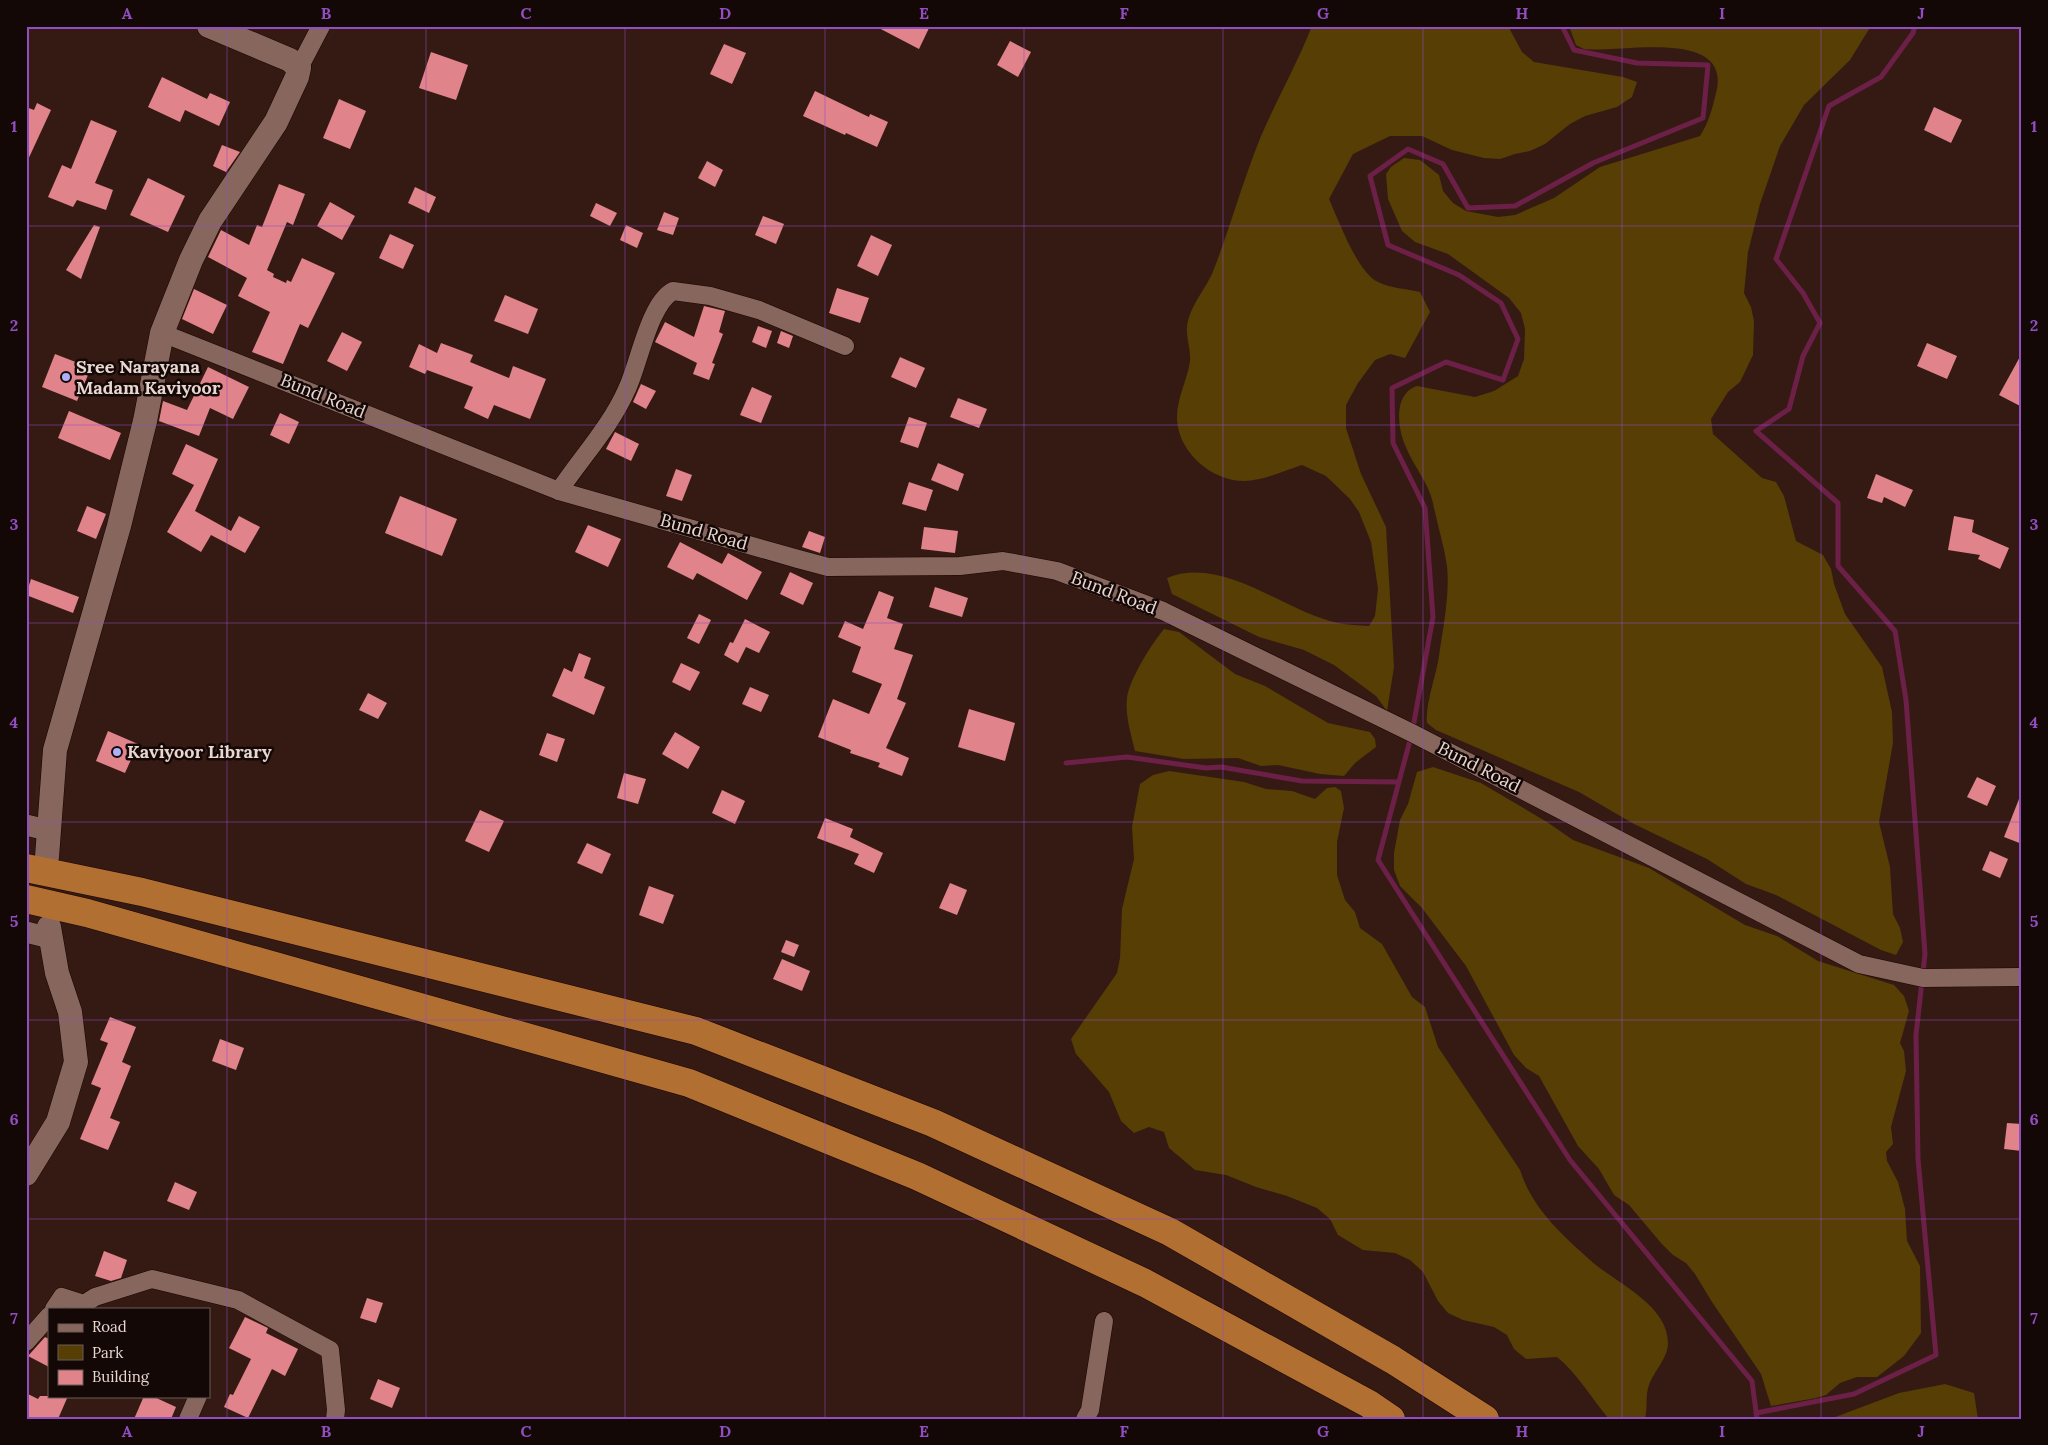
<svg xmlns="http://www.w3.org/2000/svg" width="2048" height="1445" font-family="Lora,serif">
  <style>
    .green { fill: #563e05 }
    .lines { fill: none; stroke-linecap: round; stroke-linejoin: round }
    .stream { stroke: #6c2048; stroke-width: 5 }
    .building { fill: #e0838b }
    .minor-casing { stroke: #1b0401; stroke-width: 19 }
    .tertiary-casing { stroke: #1b0401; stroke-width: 22 }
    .secondary-casing { stroke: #1b0401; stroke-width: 25 }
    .trunk-casing { stroke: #1b0401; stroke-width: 29 }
    .minor { stroke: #87675d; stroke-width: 18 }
    .tertiary { stroke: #87675d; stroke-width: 21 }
    .secondary { stroke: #87675d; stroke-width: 24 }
    .trunk { stroke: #b26f32; stroke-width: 28 }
    .grid { fill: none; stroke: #914ec2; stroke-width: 1; stroke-opacity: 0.55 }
    .poi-dot { fill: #aeaefb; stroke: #140806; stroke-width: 2 }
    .labels { text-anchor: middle; stroke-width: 5; stroke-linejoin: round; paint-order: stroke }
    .poi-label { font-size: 18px; font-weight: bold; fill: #e8d6d0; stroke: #140806; text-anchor: start }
    .street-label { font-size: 18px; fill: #e8d6d0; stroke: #140806 }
    .neatline { fill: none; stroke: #914ec2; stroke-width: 2 }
    .grid-label { font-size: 16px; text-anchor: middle; font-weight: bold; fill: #914ec2 }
  </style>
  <rect width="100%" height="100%" fill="#341a13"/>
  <!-- green -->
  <g class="green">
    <path d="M1312 26H1508L1522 52 1534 62 1623 77 1637 82 1632 97 1617 107 1585 116 1570 124 1545 144 1530 151 1515 154 1500 159 1484 158 1452 150 1422 136H1390L1353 154 1329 199C1339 221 1357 272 1378 282 1390 288 1407 289 1420 292L1430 312 1405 358 1390 354 1375 360 1358 383 1346 405V428L1361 474 1386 527 1394 667 1387 711 1376 696 1334 665 1304 650 1259 637 1172 594 1167 578C1223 555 1285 612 1338 623 1348 625 1359 625 1369 626L1375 616 1378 589 1371 542 1359 512 1350 499 1326 476 1302 465C1283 471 1263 481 1244 481 1212 481 1179 453 1177 420 1176 400 1187 381 1190 361 1191 350 1186 338 1187 327 1189 306 1207 288 1214 269 1231 225 1243 180 1261 136 1277 99 1297 64 1312 26Z"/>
    <path d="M1569 26H1871L1850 60 1804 105 1780 146 1760 204 1748 252 1744 293 1751 307 1754 321 1753 355 1740 382 1728 392 1711 419 1713 434 1762 478 1776 482 1784 496 1796 541 1823 555 1831 569 1834 584 1845 614 1882 667 1892 712 1893 743 1879 822 1890 867 1893 914 1900 928 1903 942 1896 955 1881 950 1776 895 1746 884 1707 859 1634 824 1579 792 1436 730 1427 723C1425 704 1436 677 1439 656 1443 627 1450 595 1447 566 1444 545 1437 524 1433 503 1428 481 1413 466 1405 445 1397 427 1394 393 1417 386L1475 397 1494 391 1518 376 1524 359 1525 329 1521 313 1509 298 1448 254 1415 242 1402 231 1388 199 1386 174 1391 167 1404 158 1420 160 1439 175 1443 191 1453 203 1466 211 1498 217 1515 215 1554 198 1600 167 1700 136C1709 122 1712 109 1716 93 1733 27 1621 53 1584 49L1576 45Z"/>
    <path d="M1164 629 1179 632 1235 674 1265 686 1328 723 1370 732 1375 739 1376 747 1355 763 1344 776 1320 774 1278 765 1261 766 1238 758 1184 759 1135 751C1131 734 1125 716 1127 698 1129 680 1152 643 1164 629Z"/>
    <polygon points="1433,767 1481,783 1547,822 1573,840 1649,868 1745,925 1777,936 1818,961 1894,985 1904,996 1909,1011 1900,1043 1904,1051 1906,1071 1891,1127 1893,1144 1886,1152 1887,1161 1898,1182 1905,1209 1907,1241 1920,1266 1921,1333 1904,1356 1877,1377 1857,1377 1840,1383 1826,1395 1816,1398 1771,1406 1761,1374 1712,1302 1695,1274 1686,1263 1673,1255 1661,1243 1629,1205 1614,1195 1599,1169 1578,1146 1539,1076 1526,1068 1514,1055 1466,966 1422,908 1400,886 1394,870 1394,853 1400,820 1408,804 1417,772"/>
    <path d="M1169 771 1244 782 1266 789 1292 791 1315 799 1327 788 1335 787 1341 791 1344 808 1337 842V875L1345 900 1355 912 1360 928 1382 944 1412 997 1425 1007 1438 1047 1520 1170C1532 1208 1561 1234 1590 1260 1614 1282 1668 1304 1668 1343 1668 1358 1654 1371 1649 1385 1645 1395 1648 1408 1645 1419H1609C1593 1400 1576 1372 1557 1357L1526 1359 1514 1349 1507 1335 1494 1327 1463 1320 1448 1313 1438 1301 1423 1272 1410 1260 1395 1253 1363 1250 1338 1235 1330 1219 1317 1208 1287 1196 1256 1187 1226 1175 1195 1170 1169 1148 1164 1132 1149 1127 1134 1133 1121 1121 1109 1092 1076 1054 1071 1039 1117 973 1120 958 1122 909 1134 859 1132 827 1140 784 1153 775Z"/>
    <polygon points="1945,1384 1974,1393 1978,1419 1830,1419 1899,1393"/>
  </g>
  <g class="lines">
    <!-- stream -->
    <g class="stream">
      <polyline points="1562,26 1574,50 1637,63 1708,65 1703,118 1593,163 1515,206 1468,208 1443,164 1408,149 1370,176 1388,245 1459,275 1501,303 1518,339 1503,380 1446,362 1392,388 1393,443 1425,508 1433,617 1412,733 1378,860 1570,1160 1752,1381 1757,1419"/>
      <polyline points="1066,763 1127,757 1206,768 1221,767 1302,781 1399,782"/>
      <polyline points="1756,1413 1854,1394 1936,1355 1918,1159 1916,1035 1925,954 1906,700 1895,631 1838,566 1838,503 1756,431 1789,409 1803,356 1820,323 1803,293 1776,259 1829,106 1881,77 1913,33 1915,26"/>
    </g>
  </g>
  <!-- building -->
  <g class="building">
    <polygon points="875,26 930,26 919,49"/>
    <polygon points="1010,41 1031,52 1018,77 997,65"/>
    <polygon points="724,44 746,53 732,84 710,74"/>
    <polygon points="431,52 468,65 456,100 419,88"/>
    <polygon points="162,77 207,99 210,93 230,102 219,126 185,110 180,122 148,107"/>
    <polygon points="815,91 869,117 870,114 888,122 877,147 846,133 845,135 803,116"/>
    <polygon points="339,99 366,111 350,149 323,138"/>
    <polygon points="37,103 51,110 26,164 26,107 34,110"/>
    <polygon points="1934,107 1962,120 1951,143 1924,130"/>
    <polygon points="91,120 117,131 95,183 113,190 106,210 77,200 73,207 48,197 62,165 71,169"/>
    <polygon points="222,145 240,152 226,172 213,166"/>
    <polygon points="707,161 723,170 715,187 698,178"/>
    <polygon points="148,178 185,196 168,232 130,215"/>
    <polygon points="279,184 305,194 293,225 287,222 267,270 274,274 273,277 286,283 287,280 291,282 302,258 335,273 308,328 300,324 283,364 252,352 270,312 238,296 247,278 208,257 221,230 249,245 257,225 262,227"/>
    <polygon points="415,187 436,197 429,213 408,203"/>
    <polygon points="330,202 355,216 342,240 317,226"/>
    <polygon points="596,203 617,213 610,226 590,216"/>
    <polygon points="664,212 679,218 673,235 657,230"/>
    <polygon points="763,216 784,224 776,244 755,235"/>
    <polygon points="94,225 100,227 81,279 66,270"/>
    <polygon points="626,225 643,233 637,248 620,240"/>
    <polygon points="390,234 414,245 403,269 379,258"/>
    <polygon points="871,235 892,245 878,276 857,266"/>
    <polygon points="837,288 869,298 860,323 829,313"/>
    <polygon points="194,289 227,305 213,334 182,319"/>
    <polygon points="505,295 538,309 528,334 494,321"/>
    <polygon points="704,306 725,311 719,332 723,334 712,363 715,364 709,380 693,374 697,363 655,342 665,322 694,337"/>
    <polygon points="758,326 772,331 766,348 752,342"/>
    <polygon points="781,331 793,336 789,348 777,343"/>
    <polygon points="342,332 362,342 347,371 327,361"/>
    <polygon points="441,343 473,355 470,362 509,378 513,366 546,379 530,419 494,405 488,419 464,408 473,387 427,370 425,374 409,367 419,344 437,353"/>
    <polygon points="1927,343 1957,356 1947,379 1917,366"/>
    <polygon points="2022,353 2022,407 1999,395"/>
    <polygon points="55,354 91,368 77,401 42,387"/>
    <polygon points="900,357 925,368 916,388 891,377"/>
    <polygon points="208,367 249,387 233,419 210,408 199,436 159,421 163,401 187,410"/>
    <polygon points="641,384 656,391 646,409 633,402"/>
    <polygon points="752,387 772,396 761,423 740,415"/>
    <polygon points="958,398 987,409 979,428 950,417"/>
    <polygon points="69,411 121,433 110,460 58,438"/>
    <polygon points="280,413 299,422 289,444 270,435"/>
    <polygon points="909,417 927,423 918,448 900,442"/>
    <polygon points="615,432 639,444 631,461 606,449"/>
    <polygon points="186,444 218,459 195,511 231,531 239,516 260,527 245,553 211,535 201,552 167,532 194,485 172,474"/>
    <polygon points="938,463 964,474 958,491 931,480"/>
    <polygon points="676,469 692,475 682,501 666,496"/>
    <polygon points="1876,474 1913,490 1905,507 1884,497 1882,503 1867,498"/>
    <polygon points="909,482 933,490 926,511 902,504"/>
    <polygon points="400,496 457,519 442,556 385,533"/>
    <polygon points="87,506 106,514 96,539 77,531"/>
    <polygon points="1954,516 1974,520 1972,532 2009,548 2000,569 1978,559 1980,555 1948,550"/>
    <polygon points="588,525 621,539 608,567 575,552"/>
    <polygon points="924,527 958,531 955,553 921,549"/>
    <polygon points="809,531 825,537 820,553 802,547"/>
    <polygon points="680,542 722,564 728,553 762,572 747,600 697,573 693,580 667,567"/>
    <polygon points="790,572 813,583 803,605 780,594"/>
    <polygon points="31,579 79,597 73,613 26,595"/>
    <polygon points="935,587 968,598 962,617 929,607"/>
    <polygon points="879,591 894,597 887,618 903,624 894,649 913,655 897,699 906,703 886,748 909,758 902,776 878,767 880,763 850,753 851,750 818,737 833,699 869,714 882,684 852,672 861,647 838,637 845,621 863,629"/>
    <polygon points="699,614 711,620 699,644 687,638"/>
    <polygon points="745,619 770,632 759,653 746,647 738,663 724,655 730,642 733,643"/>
    <polygon points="579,653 591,658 584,678 605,687 594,715 552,696 564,668 572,672"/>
    <polygon points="681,663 700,672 690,691 672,682"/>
    <polygon points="750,687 769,695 761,712 742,704"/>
    <polygon points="368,693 387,703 378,719 359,710"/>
    <polygon points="969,709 1015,723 1005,761 958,747"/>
    <polygon points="108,731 138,744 125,773 96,761"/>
    <polygon points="675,732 700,747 688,769 662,754"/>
    <polygon points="547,733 565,739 557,762 539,755"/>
    <polygon points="624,773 646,779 638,804 617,798"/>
    <polygon points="1977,777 1996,786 1987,806 1967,797"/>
    <polygon points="722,790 745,801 735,824 712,813"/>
    <polygon points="2021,794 2022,794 2022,844 2004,837"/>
    <polygon points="480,810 504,821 489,852 465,841"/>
    <polygon points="825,818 853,829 850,837 883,853 874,873 854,864 859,854 817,838"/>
    <polygon points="587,843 611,854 602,874 577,863"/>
    <polygon points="1990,851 2008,859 2000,878 1982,870"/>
    <polygon points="950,883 967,890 957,915 939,908"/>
    <polygon points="649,886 674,895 663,924 639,915"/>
    <polygon points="786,940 799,945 794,957 781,952"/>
    <polygon points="782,959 810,971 802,991 773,979"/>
    <polygon points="110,1017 136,1027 122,1062 131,1066 110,1118 120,1122 108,1150 80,1139 101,1088 91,1084 108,1043 100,1040"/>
    <polygon points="220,1039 244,1048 236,1070 212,1061"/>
    <polygon points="2007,1123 2022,1124 2022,1151 2004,1149"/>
    <polygon points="175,1182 197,1192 189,1210 167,1201"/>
    <polygon points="104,1251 127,1260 121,1278 111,1281 95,1276"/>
    <polygon points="367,1298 383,1303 376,1323 360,1318"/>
    <polygon points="245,1317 268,1328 266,1333 298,1349 285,1376 272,1369 248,1418 224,1407 230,1394 233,1395 251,1359 229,1348"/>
    <polygon points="45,1337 49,1339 49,1367 28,1356"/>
    <polygon points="378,1379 400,1388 392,1408 370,1399"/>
    <polygon points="26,1393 38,1399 40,1396 68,1396 58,1419 26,1419"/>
    <polygon points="144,1396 152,1396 176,1407 171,1419 134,1419"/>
  </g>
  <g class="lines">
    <!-- minor casing -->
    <g class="minor-casing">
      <g id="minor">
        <polyline points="299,68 321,26"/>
        <polyline points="162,333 559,491 798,559 828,567 960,566 1003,561 1057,571 1163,611 1412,733 1859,964 1923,978 2022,977"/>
        <path d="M559 491C581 458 611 426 627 389 639 364 649 304 673 291L710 296 759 310 845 346"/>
        <polyline points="54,1309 62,1297 84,1304 95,1297 152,1279 238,1300 330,1350 336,1410 335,1419"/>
        <polyline points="26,1342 49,1316"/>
        <polyline points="188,1419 198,1396"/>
        <polyline points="1085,1419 1090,1410 1104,1321"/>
      </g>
    </g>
    <!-- tertiary casing -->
    <g class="tertiary-casing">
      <g id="tertiary">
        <polyline points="26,825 47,830"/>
        <polyline points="26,932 50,938"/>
      </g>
    </g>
    <!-- secondary casing -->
    <g class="secondary-casing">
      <g id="secondary">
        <polyline points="47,857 55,750 119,526 145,421 162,333 191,260 210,221 276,122 297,77 299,68 290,60 209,26"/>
        <polyline points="26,1174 58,1122 76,1062 70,1012 57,973 49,927"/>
      </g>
    </g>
    <!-- trunk casing -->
    <g class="trunk-casing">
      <g id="trunk">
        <polyline points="26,868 142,892 696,1031 933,1123 1170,1232 1393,1360 1485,1419"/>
        <polyline points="26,899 87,913 689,1083 917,1176 1145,1283 1369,1404 1391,1419"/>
      </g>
    </g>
    <!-- minor -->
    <use href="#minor" class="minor"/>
    <!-- tertiary -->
    <use href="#tertiary" class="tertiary"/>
    <!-- secondary -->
    <use href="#secondary" class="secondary"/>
    <!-- trunk -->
    <use href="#trunk" class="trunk"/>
  </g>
  <!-- grid -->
  <path class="grid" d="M227 26V1419M426 26V1419M625 26V1419M825 26V1419M1024 26V1419M1223 26V1419M1423 26V1419M1622 26V1419M1821 26V1419M26 226H2022M26 425H2022M26 623H2022M26 822H2022M26 1020H2022M26 1219H2022"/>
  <!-- markers -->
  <g class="poi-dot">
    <circle cx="66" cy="377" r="5"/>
    <circle cx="117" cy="752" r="5"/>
  </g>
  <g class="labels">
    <!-- poi labels -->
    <g class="poi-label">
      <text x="76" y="373">Sree Narayana<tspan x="76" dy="21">Madam Kaviyoor</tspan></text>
      <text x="127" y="758">Kaviyoor Library</text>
    </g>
    <!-- street labels -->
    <g class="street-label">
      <text transform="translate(323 396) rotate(22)" y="6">Bund Road</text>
      <text transform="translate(704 532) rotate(16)" y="6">Bund Road</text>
      <text transform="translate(1114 593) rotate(21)" y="6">Bund Road</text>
      <text transform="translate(1479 767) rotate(27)" y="6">Bund Road</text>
    </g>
  </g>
  <!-- border -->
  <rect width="2048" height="1445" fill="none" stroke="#140806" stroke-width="55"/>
  <!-- legend -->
  <rect x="48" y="1308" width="162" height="90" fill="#140806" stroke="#695a57"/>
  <rect x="58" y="1324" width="25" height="8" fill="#87675d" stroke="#695a57"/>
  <text x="92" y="1332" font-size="15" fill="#e8d6d0">Road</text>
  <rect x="58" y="1345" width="25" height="15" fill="#563e05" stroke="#695a57"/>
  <text x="92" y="1358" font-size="15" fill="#e8d6d0">Park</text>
  <rect x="58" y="1370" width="25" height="15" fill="#e0838b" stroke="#695a57"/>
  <text x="92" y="1382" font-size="15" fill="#e8d6d0">Building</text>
  <rect x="28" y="28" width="1992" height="1390" class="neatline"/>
  <g class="grid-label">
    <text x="127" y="19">A</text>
    <text x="326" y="19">B</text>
    <text x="526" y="19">C</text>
    <text x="725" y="19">D</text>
    <text x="924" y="19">E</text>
    <text x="1124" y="19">F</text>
    <text x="1323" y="19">G</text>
    <text x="1522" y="19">H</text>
    <text x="1722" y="19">I</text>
    <text x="1921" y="19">J</text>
    <text x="14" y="132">1</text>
    <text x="2034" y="132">1</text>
    <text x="14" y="331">2</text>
    <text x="2034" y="331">2</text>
    <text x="14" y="530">3</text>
    <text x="2034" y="530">3</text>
    <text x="14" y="728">4</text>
    <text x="2034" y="728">4</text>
    <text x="14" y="927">5</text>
    <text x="2034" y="927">5</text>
    <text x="14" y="1125">6</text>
    <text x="2034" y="1125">6</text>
    <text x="14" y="1324">7</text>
    <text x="2034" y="1324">7</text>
    <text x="127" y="1437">A</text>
    <text x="326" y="1437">B</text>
    <text x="526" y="1437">C</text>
    <text x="725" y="1437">D</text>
    <text x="924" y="1437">E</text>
    <text x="1124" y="1437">F</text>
    <text x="1323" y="1437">G</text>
    <text x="1522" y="1437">H</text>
    <text x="1722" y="1437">I</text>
    <text x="1921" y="1437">J</text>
  </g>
</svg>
